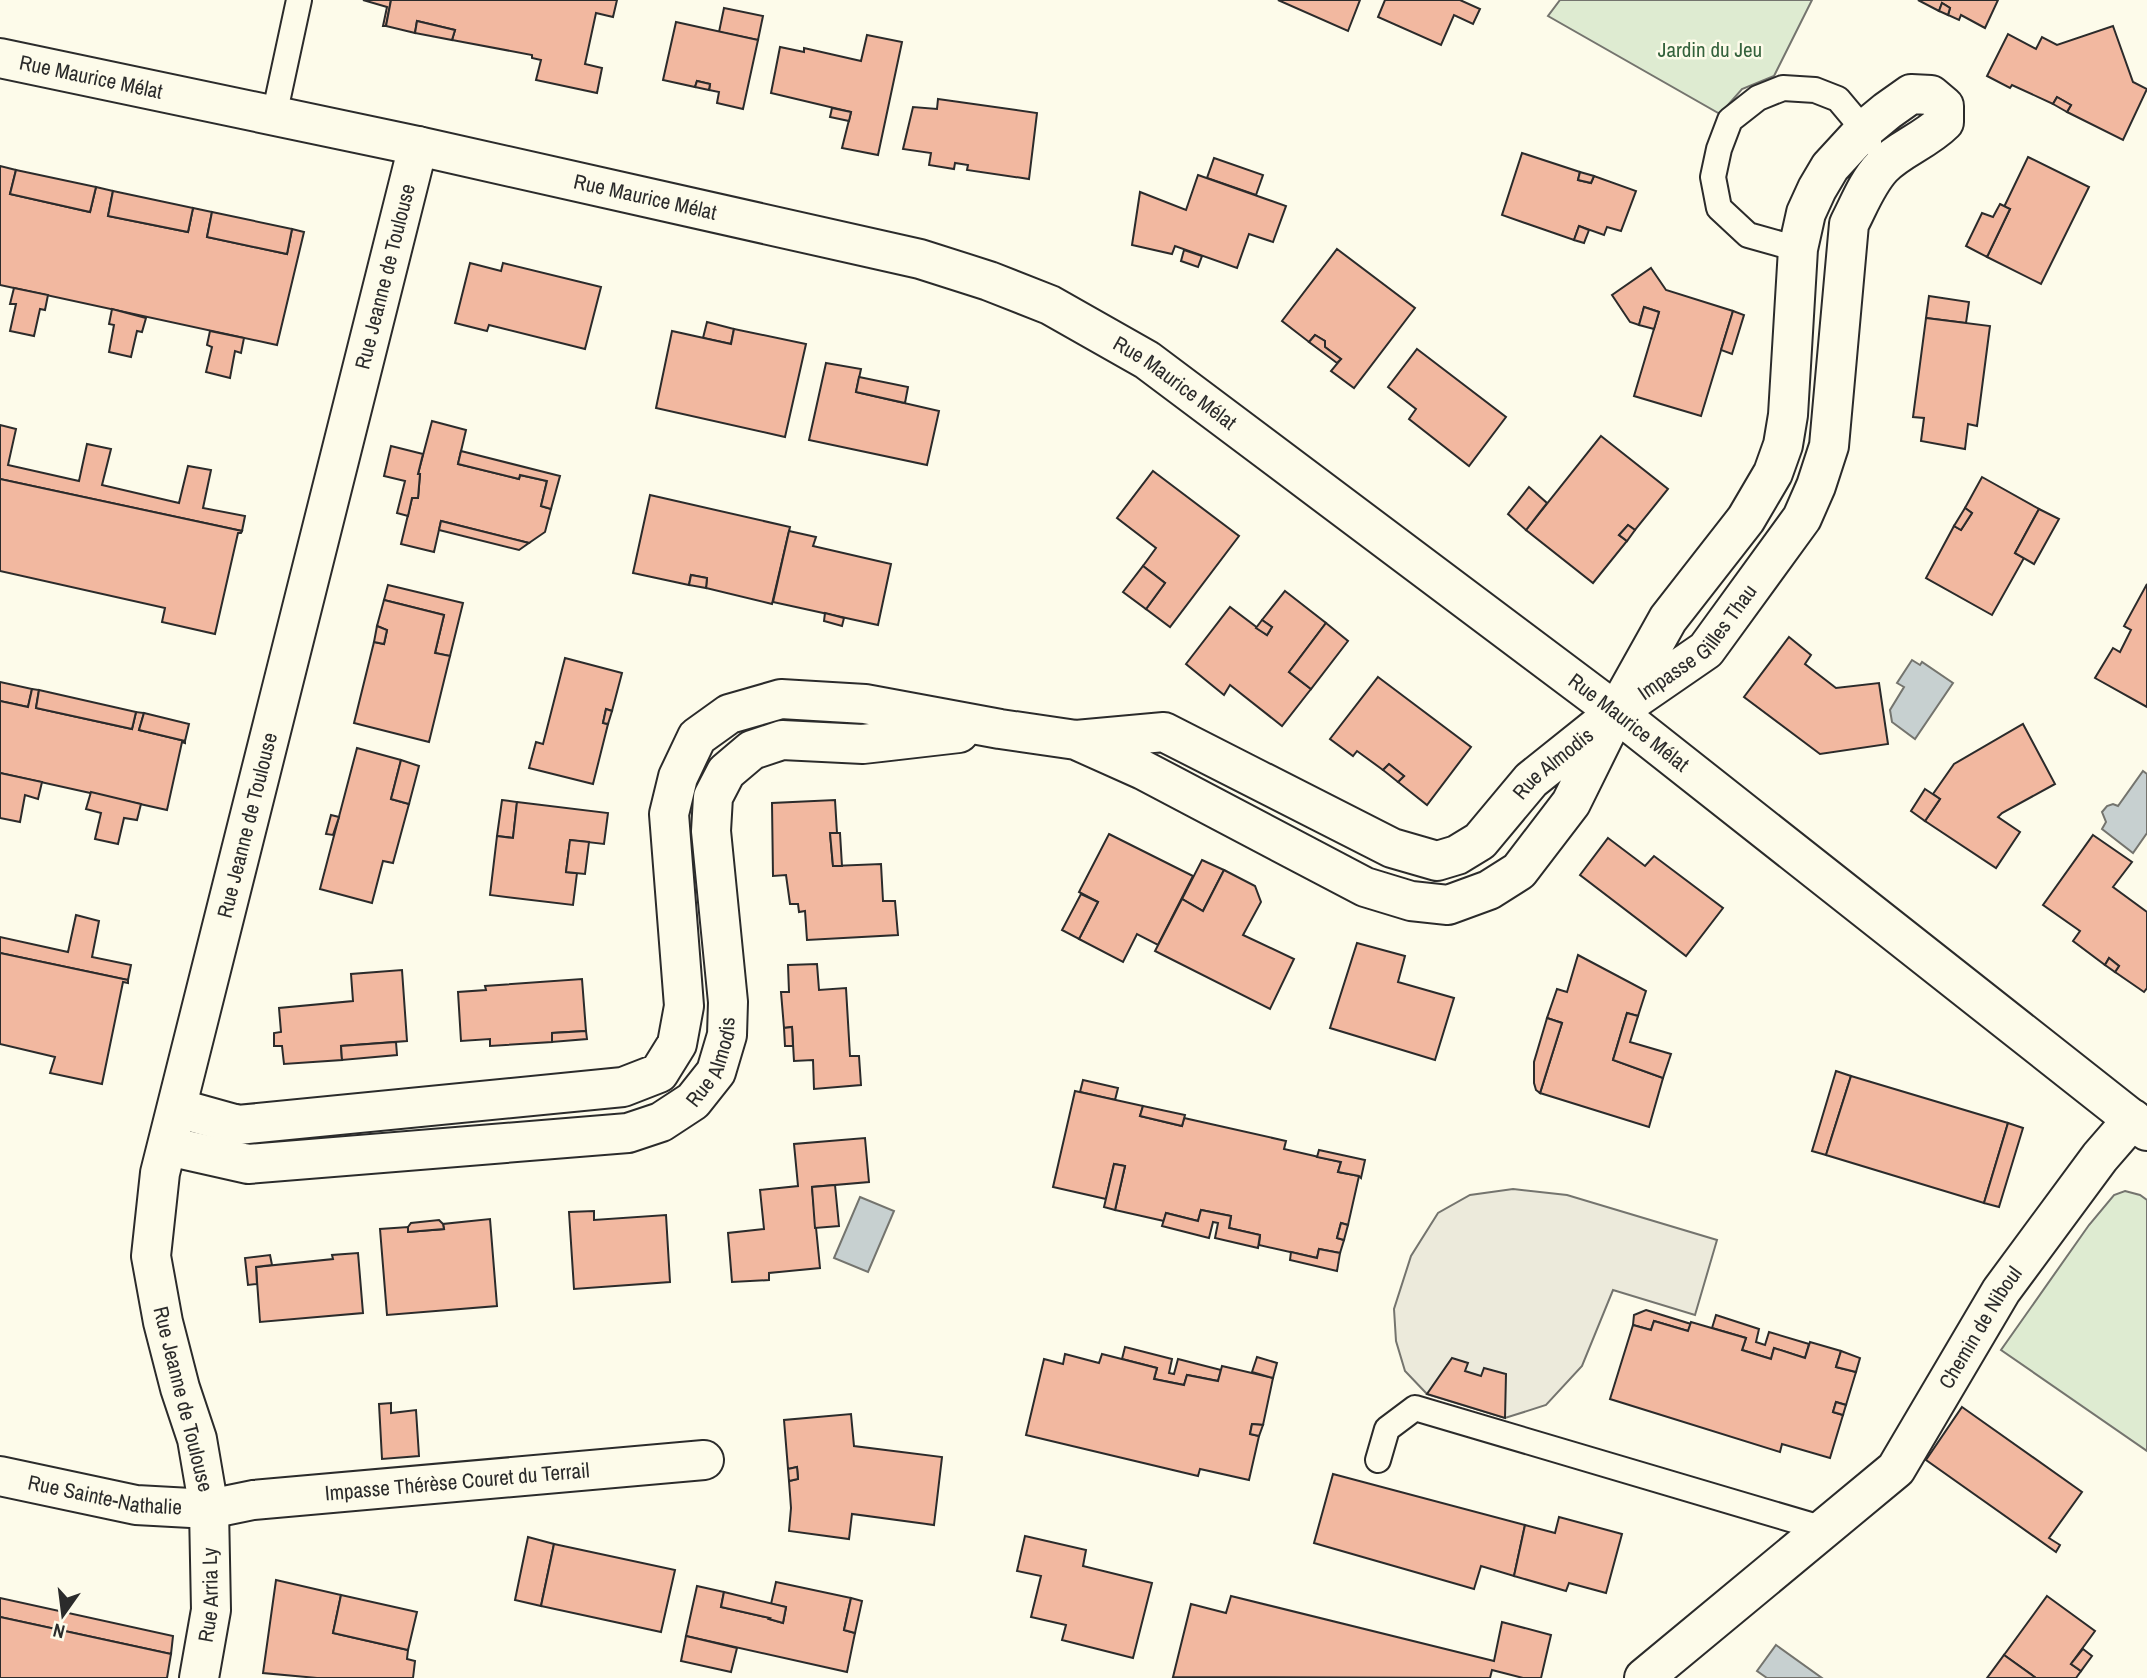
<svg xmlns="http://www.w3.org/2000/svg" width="2147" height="1678" font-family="'Archivo Narrow',sans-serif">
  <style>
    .green { fill: #deebd1; stroke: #74746e; stroke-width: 2 }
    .parking { fill: #eceadb; stroke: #74746e; stroke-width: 2 }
    .water { fill: #c7d0d0; stroke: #74746e; stroke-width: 2 }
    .building { fill: #f2b8a0; stroke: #2b2b2b; stroke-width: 2 }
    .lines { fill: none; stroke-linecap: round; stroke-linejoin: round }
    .lane-casing { stroke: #2b2b2b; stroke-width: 28 }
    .street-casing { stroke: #2b2b2b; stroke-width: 42 }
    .lane { stroke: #fdfbea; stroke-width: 24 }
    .street { stroke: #fdfbea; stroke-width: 38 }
    .labels { text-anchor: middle; stroke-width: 5; stroke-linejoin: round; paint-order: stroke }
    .park-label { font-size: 21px; fill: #34623c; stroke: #fdfbea }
    .street-label { font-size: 21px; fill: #2b2b2b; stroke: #fdfbea }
  </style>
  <rect width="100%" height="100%" fill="#fdfbea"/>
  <!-- green -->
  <g class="green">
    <polygon points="1560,0 1812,0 1774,76 1742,89 1720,114 1548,16"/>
    <polygon points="2125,1191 2140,1195 2147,1200 2147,1451 2001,1350 2089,1225 2114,1195"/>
  </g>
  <!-- parking -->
  <polygon class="parking" points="1513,1189 1567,1195 1717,1240 1695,1315 1613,1290 1582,1366 1546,1405 1505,1418 1427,1394 1405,1371 1396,1341 1394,1309 1411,1256 1438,1213 1470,1195"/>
  <!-- water -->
  <g class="water">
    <polygon points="1912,660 1920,665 1922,662 1953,683 1915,739 1892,722 1890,710 1904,687 1897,683"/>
    <polygon points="2143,771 2147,774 2147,833 2133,853 2102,829 2106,822 2102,812 2107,806 2113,804 2118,806"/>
    <polygon points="860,1197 894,1211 868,1272 834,1258"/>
    <polygon points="1776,1645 1822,1678 1767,1678 1757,1671"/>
  </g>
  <!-- building -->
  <g class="building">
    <polygon points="363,0 391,0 386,26 383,26 387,7"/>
    <polygon points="391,0 617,0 613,17 596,13 585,64 602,68 597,93 536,80 541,60 532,58 532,55 452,40 455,30 417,21 415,33 386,26"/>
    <polygon points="1278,0 1360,0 1348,31"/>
    <polygon points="1385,0 1460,0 1480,9 1473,24 1454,15 1441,45 1378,17"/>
    <polygon points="1918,0 1998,0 1985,28 1961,15 1959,20 1948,15 1950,8 1942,3 1939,11"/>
    <polygon points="1942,3 1950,8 1948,15 1939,11"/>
    <polygon points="724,8 763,16 758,40 719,32"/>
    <polygon points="417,21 455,30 452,40 415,33"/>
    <polygon points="676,22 758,40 743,109 717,103 719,92 709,90 710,84 697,81 695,87 663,80"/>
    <polygon points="2113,26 2133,82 2147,89 2123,140 2067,112 2071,105 2057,97 2053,104 2012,85 2010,88 1987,76 2008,34 2036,49 2042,37 2057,45"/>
    <polygon points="867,35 902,42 878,155 842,148 851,112 771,93 780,47 804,52 804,48 861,61"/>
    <polygon points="697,81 710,84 709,90 695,87"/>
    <polygon points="2057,97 2071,105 2067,112 2053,104"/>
    <polygon points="938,99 1037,113 1029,179 967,170 968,165 955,163 954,169 929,165 931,153 903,149 913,107 937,109"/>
    <polygon points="832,108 851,112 849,121 830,117"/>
    <polygon points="1522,153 1580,172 1578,180 1591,183 1594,176 1636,191 1621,231 1607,227 1604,235 1579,226 1574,240 1502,215"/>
    <polygon points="2028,157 2089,187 2041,284 1987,257 2010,209 2004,207"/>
    <polygon points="1214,158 1263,175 1256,195 1207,178"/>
    <polygon points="0,166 16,170 10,194 90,212 96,187 113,191 108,216 188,232 193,208 212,212 207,237 287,254 292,229 304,232 277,345 0,285"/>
    <polygon points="16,170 96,187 90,212 10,194"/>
    <polygon points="1580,172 1594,176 1591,183 1578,180"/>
    <polygon points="1198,175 1286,206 1273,242 1249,234 1237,268 1175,246 1172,254 1132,245 1140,192 1186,210"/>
    <polygon points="113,191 193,208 188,232 108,216"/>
    <polygon points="2000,204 2010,209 1987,257 1966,246 1982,213 1993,217"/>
    <polygon points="212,212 292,229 287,254 207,237"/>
    <polygon points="1579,226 1589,230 1584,243 1574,240"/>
    <polygon points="1337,249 1415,308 1354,388 1331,371 1341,359 1325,347 1325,341 1315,335 1309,342 1282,321"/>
    <polygon points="1184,250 1202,256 1198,267 1181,261"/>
    <polygon points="470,263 501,271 503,263 601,287 585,349 489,325 487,331 455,323"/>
    <polygon points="1651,268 1666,290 1733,311 1701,416 1634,396 1659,312 1644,307 1639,325 1630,322 1612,295"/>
    <polygon points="14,288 48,295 45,310 40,309 34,336 10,331 16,304 10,304"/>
    <polygon points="1929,296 1969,302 1966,323 1926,318"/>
    <polygon points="1644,307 1659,312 1654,329 1639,325"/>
    <polygon points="112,309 146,318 142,332 137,331 131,357 109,352 114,325 109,324"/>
    <polygon points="1733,311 1744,315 1732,354 1721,350"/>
    <polygon points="1926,318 1990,326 1977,426 1968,424 1965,449 1921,441 1924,418 1913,417"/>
    <polygon points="707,322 734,329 731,344 703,338"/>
    <polygon points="734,329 806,344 785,437 656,408 672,331 731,344"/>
    <polygon points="210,331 244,338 241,353 235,351 230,378 206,372 212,347 207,345"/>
    <polygon points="1315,335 1325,341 1325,347 1341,359 1337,363 1309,342"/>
    <polygon points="1417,349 1506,417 1469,466 1409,419 1416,409 1388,387"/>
    <polygon points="826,363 861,369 856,392 939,411 927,465 809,440"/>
    <polygon points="859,377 908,387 905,403 856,392"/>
    <polygon points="432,421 466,430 458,464 519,479 520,475 547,481 541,506 551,509 545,532 529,543 441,521 434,552 401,544 412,498 418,498 420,474 418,474"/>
    <polygon points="0,425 16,429 8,465 79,481 87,444 111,449 102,485 179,503 188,466 211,470 203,508 245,516 242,531 0,479"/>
    <polygon points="1601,436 1668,489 1635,530 1628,525 1619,535 1627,541 1593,583 1526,530"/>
    <polygon points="391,446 423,454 418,474 420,474 418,498 412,498 408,516 397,513 405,481 384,476"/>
    <polygon points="461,451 560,476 551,509 541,506 547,481 520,475 519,479 458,464"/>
    <polygon points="1153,471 1239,536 1170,627 1146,609 1165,583 1143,566 1156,548 1117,518"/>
    <polygon points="1982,477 2039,509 2015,553 2024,558 1992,615 1926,578 1954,526 1961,530 1972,513 1965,508"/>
    <polygon points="0,479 242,531 241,533 238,533 215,634 162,622 165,608 0,571"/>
    <polygon points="1529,487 1547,503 1526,530 1508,514"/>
    <polygon points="650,495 790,527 772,604 706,588 707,578 691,575 689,585 633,573"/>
    <polygon points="1965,508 1972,513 1961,530 1954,526"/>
    <polygon points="2039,509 2059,519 2034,564 2015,553"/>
    <polygon points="441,521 529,543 519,550 439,530"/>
    <polygon points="1628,525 1635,530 1627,541 1619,535"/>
    <polygon points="789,531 816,537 813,546 891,564 878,625 773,602"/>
    <polygon points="1143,566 1165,583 1146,609 1123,592"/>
    <polygon points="691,575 707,578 706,588 689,585"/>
    <polygon points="2147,584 2147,707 2095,678 2113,648 2120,652 2131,630 2124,626"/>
    <polygon points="388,585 463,603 450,656 435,653 444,615 384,600"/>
    <polygon points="1285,591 1326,623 1289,672 1311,689 1282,726 1230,685 1224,695 1186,664 1230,607 1267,635 1272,627 1262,620"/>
    <polygon points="384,600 444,615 435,653 450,656 429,742 354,723 374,642 384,644 387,630 377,626"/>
    <polygon points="825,613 844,618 842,626 824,621"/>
    <polygon points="1262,620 1272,627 1267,635 1256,628"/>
    <polygon points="1326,623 1348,641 1311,689 1289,672"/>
    <polygon points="377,626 387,630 384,644 374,642"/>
    <polygon points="1789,637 1811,655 1805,664 1836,688 1879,683 1888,744 1820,754 1744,697"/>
    <polygon points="565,658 622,673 612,711 606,709 603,723 608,724 593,784 529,768 536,742 543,744"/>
    <polygon points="1378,677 1471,747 1427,805 1398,782 1404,776 1389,764 1383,770 1357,751 1353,756 1330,739"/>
    <polygon points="0,682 32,689 28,707 0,701"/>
    <polygon points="32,689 39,690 36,708 132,729 136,712 144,713 139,730 185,741 185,743 182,742 167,810 0,773 0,701 28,707"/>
    <polygon points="39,690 136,712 132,729 36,708"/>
    <polygon points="606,709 612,711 608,724 603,723"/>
    <polygon points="144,713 189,724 185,741 139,730"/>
    <polygon points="2023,724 2055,784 2002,813 1998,817 2020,832 1996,868 1925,821 1940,799 1933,794 1954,764"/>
    <polygon points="357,748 401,760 391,799 409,804 393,863 383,861 372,903 320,889"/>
    <polygon points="401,760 419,766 409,804 391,799"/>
    <polygon points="1389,764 1404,776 1398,782 1383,770"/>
    <polygon points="0,773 42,782 38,799 25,795 20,822 0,818"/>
    <polygon points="1925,789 1940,799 1925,821 1911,811"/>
    <polygon points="91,792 141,804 137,820 124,818 118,844 95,839 101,813 86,809"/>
    <polygon points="502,800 517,802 513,838 497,836"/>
    <polygon points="835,800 837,833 830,833 833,866 881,864 883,901 895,901 898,935 807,940 805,911 799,912 798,904 790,904 786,875 773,876 772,803"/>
    <polygon points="517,802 608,813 604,844 570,840 566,872 577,873 573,905 490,895 497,836 513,838"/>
    <polygon points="331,815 339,817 333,835 326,834"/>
    <polygon points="830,833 840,833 842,866 833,866"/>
    <polygon points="1109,834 1193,876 1158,945 1137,934 1123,962 1079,939 1098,902 1079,892"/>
    <polygon points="2093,835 2132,862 2113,887 2147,912 2147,988 2144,992 2115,972 2119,966 2109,958 2105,965 2073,941 2080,931 2043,905"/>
    <polygon points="1608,838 1645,866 1654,856 1723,908 1686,956 1580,875"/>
    <polygon points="570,840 589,842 585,874 566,872"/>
    <polygon points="1202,860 1224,870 1203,911 1182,899"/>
    <polygon points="1224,870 1255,886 1261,902 1243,935 1294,959 1270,1009 1155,951 1182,899 1203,911"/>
    <polygon points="1081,894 1098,902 1079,939 1062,930"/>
    <polygon points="76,915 99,921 92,957 131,965 128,980 0,953 0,937 68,952"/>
    <polygon points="1357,943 1405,956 1398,982 1454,998 1435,1060 1330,1028"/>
    <polygon points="0,953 128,980 128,983 123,982 102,1084 50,1073 55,1057 0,1044"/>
    <polygon points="1578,955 1646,991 1638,1016 1627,1013 1613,1060 1663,1078 1649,1127 1540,1093 1562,1023 1547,1018 1557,989 1567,992"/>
    <polygon points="2109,958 2119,966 2115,972 2105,965"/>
    <polygon points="817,964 819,990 846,988 850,1056 859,1056 861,1085 814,1089 813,1060 794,1061 792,1027 784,1028 781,992 789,992 788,965"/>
    <polygon points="402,970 407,1041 341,1046 342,1060 284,1064 282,1046 274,1046 274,1033 281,1032 279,1008 353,1001 351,974"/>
    <polygon points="582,979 586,1031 552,1033 552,1042 490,1046 490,1039 461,1041 458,992 486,990 485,986"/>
    <polygon points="1627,1013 1638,1016 1630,1042 1671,1054 1663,1078 1613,1060"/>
    <polygon points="1547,1018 1562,1023 1540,1093 1536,1090 1534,1083 1534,1062"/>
    <polygon points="792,1027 793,1046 785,1046 784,1028"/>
    <polygon points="586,1031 587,1039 552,1042 552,1033"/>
    <polygon points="396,1042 397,1055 342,1060 341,1046"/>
    <polygon points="1836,1071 1851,1076 1826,1155 1812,1151"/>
    <polygon points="1851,1076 2008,1123 1984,1203 1826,1155"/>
    <polygon points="1083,1080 1118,1088 1115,1100 1080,1092"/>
    <polygon points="1075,1091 1143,1106 1140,1116 1182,1126 1184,1118 1286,1141 1284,1149 1341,1162 1338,1172 1359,1176 1348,1225 1341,1223 1337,1238 1344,1240 1340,1253 1319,1249 1317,1258 1259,1245 1260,1235 1229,1228 1231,1216 1201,1210 1198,1221 1166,1213 1164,1221 1115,1210 1125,1166 1114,1164 1106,1199 1053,1187"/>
    <polygon points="1143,1106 1185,1115 1182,1126 1140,1116"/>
    <polygon points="2008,1123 2023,1128 1999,1207 1984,1203"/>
    <polygon points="865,1138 869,1182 812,1187 820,1268 769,1273 769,1280 732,1282 728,1233 764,1229 760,1190 798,1186 794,1144"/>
    <polygon points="1319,1150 1365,1160 1361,1178 1359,1176 1338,1172 1341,1162 1317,1157"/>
    <polygon points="1114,1164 1125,1166 1115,1210 1104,1207"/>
    <polygon points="835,1185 839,1226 815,1228 812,1187"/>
    <polygon points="1201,1210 1231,1216 1229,1228 1260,1235 1258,1248 1215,1238 1218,1223 1213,1222 1209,1238 1162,1226 1166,1213 1198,1221"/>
    <polygon points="594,1211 594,1220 666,1215 670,1282 574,1289 569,1212"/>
    <polygon points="490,1219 497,1306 387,1315 380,1229 408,1227 408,1232 444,1229 443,1224"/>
    <polygon points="439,1220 443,1224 444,1229 408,1232 408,1227 411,1223"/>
    <polygon points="1341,1223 1348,1225 1344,1240 1337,1238"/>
    <polygon points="1319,1249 1340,1253 1337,1271 1290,1260 1291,1252 1317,1258"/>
    <polygon points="358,1253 363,1313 260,1322 256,1267 333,1259 332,1255"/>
    <polygon points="270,1255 272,1265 256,1267 257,1284 248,1285 245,1258"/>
    <polygon points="1646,1310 1691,1324 1688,1331 1654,1321 1651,1330 1633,1325 1634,1315"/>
    <polygon points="1716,1315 1759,1329 1756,1342 1765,1345 1769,1332 1809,1344 1805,1358 1774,1348 1771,1359 1742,1350 1746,1338 1712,1328"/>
    <polygon points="1654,1321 1688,1331 1691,1322 1746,1338 1742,1350 1771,1359 1774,1348 1805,1358 1810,1342 1841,1351 1836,1367 1856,1372 1846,1405 1836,1402 1833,1412 1843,1415 1830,1458 1782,1444 1780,1452 1610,1399 1633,1325 1651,1330"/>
    <polygon points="1125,1347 1172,1359 1169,1373 1174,1374 1178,1359 1221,1370 1218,1381 1187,1375 1184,1385 1154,1379 1157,1368 1122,1359"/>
    <polygon points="1841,1351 1860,1358 1856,1372 1836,1367"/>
    <polygon points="1065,1354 1099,1363 1102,1354 1157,1368 1154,1379 1184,1385 1187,1375 1218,1381 1222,1366 1273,1378 1263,1425 1252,1424 1250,1434 1259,1436 1249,1480 1200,1469 1198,1476 1026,1435 1044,1359 1063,1364"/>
    <polygon points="1257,1357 1277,1363 1273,1378 1252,1372"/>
    <polygon points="1452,1358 1468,1363 1465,1371 1481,1376 1484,1368 1506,1374 1505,1418 1427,1394"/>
    <polygon points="1836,1402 1846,1405 1843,1415 1833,1412"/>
    <polygon points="391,1403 391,1413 416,1410 419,1456 382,1459 379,1404"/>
    <polygon points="1962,1407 2082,1492 2049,1538 2060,1545 2056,1552 1926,1460"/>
    <polygon points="851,1414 854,1446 942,1457 934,1525 852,1514 849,1539 789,1531 791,1508 789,1481 798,1479 797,1467 788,1469 784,1420"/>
    <polygon points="1252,1424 1263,1425 1259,1436 1250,1434"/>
    <polygon points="797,1467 798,1479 789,1481 788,1469"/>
    <polygon points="1333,1474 1525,1525 1514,1576 1481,1566 1474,1589 1314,1543"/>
    <polygon points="1559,1517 1622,1534 1606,1593 1569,1583 1566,1591 1514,1576 1525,1525 1555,1533"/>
    <polygon points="1025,1536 1086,1550 1083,1566 1152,1583 1133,1658 1062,1640 1066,1625 1031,1617 1041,1576 1017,1571"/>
    <polygon points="528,1537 554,1544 541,1606 515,1600"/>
    <polygon points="554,1544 675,1570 661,1632 541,1606"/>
    <polygon points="276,1580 341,1595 333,1633 408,1650 407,1659 415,1661 413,1678 317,1678 263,1673"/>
    <polygon points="776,1582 851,1598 844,1630 855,1633 847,1672 686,1636 697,1586 724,1592 721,1607 770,1618 769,1619 783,1623 786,1607 771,1604"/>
    <polygon points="724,1592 786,1607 783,1623 769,1619 770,1618 721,1607"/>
    <polygon points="341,1595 417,1612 408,1650 333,1633"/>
    <polygon points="1231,1596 1494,1661 1502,1622 1551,1635 1541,1678 1523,1678 1492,1670 1490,1678 1173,1677 1191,1604 1226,1613"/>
    <polygon points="2047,1596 2095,1631 2071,1664 2081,1671 2076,1678 2036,1678 2004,1655"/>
    <polygon points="0,1598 173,1636 171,1654 0,1617"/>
    <polygon points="851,1598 862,1601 855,1633 844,1630"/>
    <polygon points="0,1617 171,1654 167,1678 0,1678"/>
    <polygon points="686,1636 737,1648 731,1672 681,1661"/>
    <polygon points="2083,1649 2092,1656 2081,1671 2071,1664"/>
    <polygon points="2004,1655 2036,1678 1987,1678"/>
  </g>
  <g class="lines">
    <!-- lane casing -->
    <g class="lane-casing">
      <g id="lane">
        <polyline points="274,116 299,0"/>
        <polyline points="1798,249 1748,235 1719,208 1713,177 1719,149 1730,120 1758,98 1783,88 1815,90 1838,99 1864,130 1869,142"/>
        <polyline points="1378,1460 1387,1429 1415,1408 1824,1529"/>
      </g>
    </g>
    <!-- street casing -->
    <g class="street-casing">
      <g id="street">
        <path id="s1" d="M0 58 418 146 920 259 989 281 1050 305 1147 360 1616 712 2147 1131"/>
        <path id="s2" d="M177 1108 238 1125 623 1087 659 1073 677 1044 684 1006 669 814 678 777 697 737 729 714 781 699 865 704 1000 729 1076 740 1164 732 1392 848 1437 861 1457 855 1480 841 1531 780 1616 712 1706 650 1802 518 1816 486 1829 446 1849 224C1859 205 1867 183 1882 167 1899 149 1925 141 1944 122V106L1931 95 1911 94 1887 111 1864 130 1830 167 1817 189 1806 213 1798 249 1788 415 1783 445 1773 473 1746 519 1668 619 1616 712 1571 803 1519 871 1489 890 1448 905 1411 901 1365 887 1143 770 1076 740"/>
        <path id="s3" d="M168 1146 248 1164 628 1133 661 1122 693 1101 716 1072 727 1035 728 1002 711 831 713 797 726 772 752 750 782 740 863 744 959 733"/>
        <path id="s4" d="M0 1476 136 1505 209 1509 253 1500 704 1460"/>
        <path id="s5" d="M199 1678 211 1610 209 1509 197 1439 180 1388 163 1322 151 1256 160 1173 418 146"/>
        <path id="s6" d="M1644 1678 1896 1469 2001 1291 2100 1157 2133 1119"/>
      </g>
    </g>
    <!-- lane -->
    <use href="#lane" class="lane"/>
    <!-- street -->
    <use href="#street" class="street"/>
  </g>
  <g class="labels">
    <!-- park labels -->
    <g class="park-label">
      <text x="1710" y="57">Jardin du Jeu</text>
    </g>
    <!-- street labels -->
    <g class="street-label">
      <text dy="7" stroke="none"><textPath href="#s1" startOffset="93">Rue Maurice Mélat</textPath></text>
      <text dy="7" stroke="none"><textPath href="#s1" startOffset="660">Rue Maurice Mélat</textPath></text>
      <text dy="7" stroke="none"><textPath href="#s5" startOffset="1438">Rue Jeanne de Toulouse</textPath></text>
      <text dy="7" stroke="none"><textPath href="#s1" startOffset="1227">Rue Maurice Mélat</textPath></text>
      <text dy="7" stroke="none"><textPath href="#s2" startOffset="1964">Impasse Gilles Thau</textPath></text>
      <text dy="7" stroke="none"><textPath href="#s1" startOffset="1794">Rue Maurice Mélat</textPath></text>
      <text dy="7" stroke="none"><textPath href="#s2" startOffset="1774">Rue Almodis</textPath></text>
      <text dy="7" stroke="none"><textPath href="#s5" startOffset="872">Rue Jeanne de Toulouse</textPath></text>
      <text dy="7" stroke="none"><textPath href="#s3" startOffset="581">Rue Almodis</textPath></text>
      <text dy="7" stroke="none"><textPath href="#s6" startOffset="492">Chemin de Niboul</textPath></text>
      <text transform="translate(183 1399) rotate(76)" y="7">Rue Jeanne de Toulouse</text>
      <text dy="7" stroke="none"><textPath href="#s4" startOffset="462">Impasse Thérèse Couret du Terrail</textPath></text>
      <text dy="7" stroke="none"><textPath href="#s4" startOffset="107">Rue Sainte-Nathalie</textPath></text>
      <text dy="7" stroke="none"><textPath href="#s5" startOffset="84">Rue Arria Ly</textPath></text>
    </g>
  </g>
  <!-- north arrow -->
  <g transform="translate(63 1615) rotate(194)" stroke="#fdfbea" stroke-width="5" paint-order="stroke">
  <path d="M0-5L12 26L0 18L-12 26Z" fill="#2b2b2b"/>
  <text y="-10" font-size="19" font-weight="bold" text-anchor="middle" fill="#2b2b2b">N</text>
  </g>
</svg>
